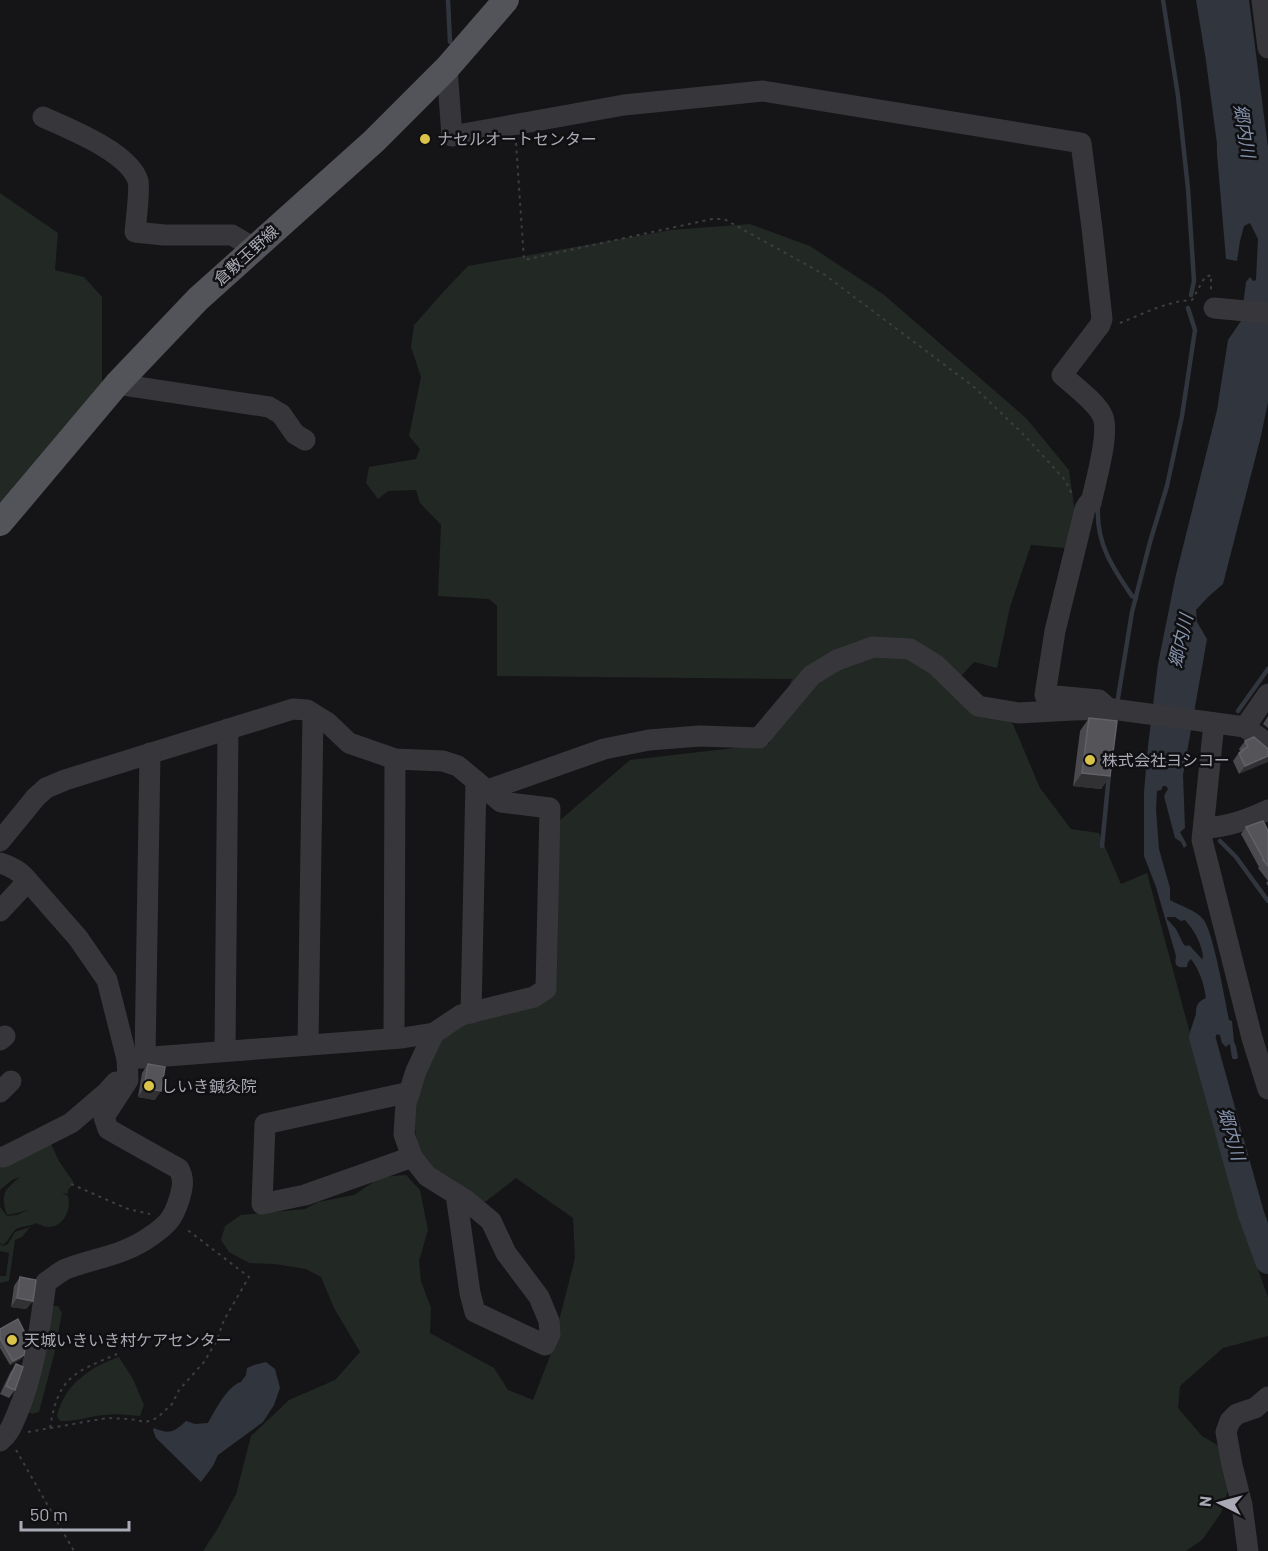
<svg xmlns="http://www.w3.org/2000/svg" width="1268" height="1551" font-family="Barlow,'Noto Sans JP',sans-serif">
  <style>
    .green { fill: #222823 }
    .water { fill: #30353e; fill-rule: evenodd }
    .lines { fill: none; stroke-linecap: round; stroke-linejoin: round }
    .stream { stroke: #30353e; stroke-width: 4.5 }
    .river { stroke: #30353e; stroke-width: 26 }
    .path { stroke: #3d3d42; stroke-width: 2; stroke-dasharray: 3 4.5; stroke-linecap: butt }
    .minor { stroke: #37373b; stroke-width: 21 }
    .major { stroke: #53535a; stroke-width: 26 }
    .wall { fill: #4a494e }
    .shaded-wall { fill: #313033 }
    .building { fill: #545459; stroke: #626167; stroke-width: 1.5 }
    .poi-dot { fill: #dbc349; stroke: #101012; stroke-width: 2 }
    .labels { text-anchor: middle; stroke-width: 5; stroke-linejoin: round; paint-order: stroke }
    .poi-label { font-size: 16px; fill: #a9aab5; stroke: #101012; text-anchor: start }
    .street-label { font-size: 16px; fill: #a9aab5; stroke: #101012 }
    .water-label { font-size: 18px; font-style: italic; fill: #8492ac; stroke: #101012 }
  </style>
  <rect width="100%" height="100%" fill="#151517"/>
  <!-- green -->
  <g class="green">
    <polygon points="0,193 58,233 55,270 84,277 102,297 102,382 0,504"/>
    <polygon points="750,224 810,246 883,294 1026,418 1069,470 1075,512 1065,548 1031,545 1010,607 997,668 974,662 950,688 1013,724 1040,788 1071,829 1099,833 1121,884 1147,873 1240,1220 1268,1297 1268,1336 1223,1348 1180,1386 1178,1408 1202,1436 1219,1446 1230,1484 1221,1513 1202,1540 1186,1551 203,1551 218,1528 236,1494 251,1436 289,1400 335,1380 360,1352 334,1308 321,1277 306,1269 275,1264 249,1263 229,1252 221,1240 225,1226 241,1215 305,1209 318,1202 354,1195 381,1177 406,1175 420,1190 428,1230 419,1261 421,1281 431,1308 430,1333 494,1368 508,1390 533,1400 550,1356 575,1258 573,1218 516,1178 485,1202 439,1177 419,1151 413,1119 418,1093 430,1056 446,1033 466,1020 551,995 557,980 558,822 630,760 769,744 792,679 497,676 497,606 489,599 438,596 441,525 420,503 416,490 388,491 378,499 366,483 369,467 416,459 420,449 409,436 421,377 411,347 414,325 445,290 468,266 671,230"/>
    <path d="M48 1138 59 1161 74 1183 68 1190V1194L62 1193 68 1196C73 1215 56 1236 37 1223 31 1226 22 1226 16 1229 11 1233 9 1241 3 1245L0 1243V1207L7 1216 17 1215 28 1210 17 1213 7 1215C0 1192 5 1190 20 1177L12 1180 1 1189 0 1191V1160Z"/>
    <polygon points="30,1227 22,1237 15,1240 9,1281 0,1283 0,1276 6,1276 9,1253 0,1251 0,1244 3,1246 8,1244 15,1232"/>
    <polygon points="50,1306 58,1306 62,1313 54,1355 39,1412 32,1414 25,1410"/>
    <path d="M119 1357 133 1379 144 1405 140 1416C128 1415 117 1413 105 1415 90 1416 75 1422 60 1421L57 1416C64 1385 90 1367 119 1357Z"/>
  </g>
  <!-- water -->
  <g class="water">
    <path d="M1196 0H1249L1268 147V402L1261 436 1223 584 1208 597 1196 610 1197 622 1207 639 1183 775 1185 828 1180 832 1187 845 1184 848 1181 842 1175 838 1164 796 1168 789 1166 786H1163L1161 790 1157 791 1156 809 1159 849 1170 888V900C1181 906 1195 910 1203 919 1213 930 1225 1000 1229 1020L1232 1021 1234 1042 1236 1046 1238 1057 1237 1059H1233L1232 1058 1230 1045 1229 1044 1226 1047 1222 1043 1220 1035 1211 1033 1203 1045 1198 1030C1213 1012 1205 977 1191 959L1188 962 1187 967C1177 968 1174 966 1176 956L1156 887 1144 856V792L1148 746 1158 664 1175 579 1217 410 1228 340 1241 321 1246 282 1250 277 1253 281 1256 280 1258 239 1250 223 1244 226 1240 241 1237 261 1226 259 1217 154V144L1206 61ZM1167 917H1175L1181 921 1185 920C1194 930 1203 945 1203 959L1201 958 1189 945 1187 946 1184 945 1176 929 1167 919Z"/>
    <path d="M266 1362 275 1369 280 1388 274 1405 263 1422 218 1455 213 1466 201 1482 156 1438 153 1430 154 1428C170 1435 174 1432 186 1421L195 1424 208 1423C214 1412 228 1385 241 1382L246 1375 247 1368 254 1365Z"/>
  </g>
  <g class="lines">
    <!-- stream -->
    <g class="stream">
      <polyline points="448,0 450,42"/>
      <polyline points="1163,0 1178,96 1188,189 1194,281 1191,295"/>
      <path d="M1098 507C1096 543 1112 567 1132 596L1136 598"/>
      <polyline points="1117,704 1132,612 1150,542 1167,486 1182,416 1195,330 1188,308"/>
      <polyline points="1238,711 1268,669"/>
      <polyline points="1220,841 1236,857 1268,901"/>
      <polyline points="1102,846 1109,774"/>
    </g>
    <!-- river -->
    <polyline class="river" points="1209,1011 1209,1016 1202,1037 1251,1214 1268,1261"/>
    <!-- path -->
    <g class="path">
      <polyline points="516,143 524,260 712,219 724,219 825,275 974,387 1025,436 1065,480 1073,496"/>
      <path d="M1120 323C1143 314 1167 301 1192 300L1205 277 1211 275V291"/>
      <polyline points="71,1184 128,1209 150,1214"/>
      <path d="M50 1428C58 1377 73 1373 117 1354"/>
      <polyline points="28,1432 107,1418 130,1419 146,1422 157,1418 172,1404 179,1390 204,1362 217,1340 224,1320 249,1277 185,1228"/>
      <polyline points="16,1450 74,1551"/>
    </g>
    <!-- minor -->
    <g class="minor">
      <polyline points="1262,0 1268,48"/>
      <path d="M447 68 452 136 624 105 763 91 1081 143 1092 228 1102 319 1100 325 1062 375C1073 385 1096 402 1102 415 1111 431 1095 483 1091 503L1088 504 1085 509 1055 631 1045 695 1099 700 1109 709"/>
      <path d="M43 117C69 129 129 152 138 181 140 189 136 222 135 232L164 235H232L254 248"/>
      <polyline points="1214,308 1268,313"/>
      <polyline points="117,384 269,407 281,414 295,434 305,440"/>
      <polyline points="1214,723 1202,840 1252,1038 1268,1089"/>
      <polyline points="1245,727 1265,742 1268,746"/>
      <polyline points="488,790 604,749 649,740 700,736 759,738 812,675 837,660 873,647 910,649 936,665 978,706 1018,713 1073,710 1112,709 1245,727 1268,694"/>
      <path d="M1204 828C1228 827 1246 820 1268 810"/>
      <polyline points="0,841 36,797 46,788 65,780 293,709 307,710 328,723 349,743 395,759 443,761 458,766 501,802 550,808 546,989 534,997 461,1015 434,1033 416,1071 406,1103 404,1134 412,1157 427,1176 467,1201 491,1221 506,1253 539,1297 549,1321 550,1334 545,1345 475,1312 470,1293 456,1194"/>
      <path d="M0 863C12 867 20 871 28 881L78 938 107 980 127 1059 128 1080 104 1117 108 1129 179 1169C185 1180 182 1190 179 1200 173 1219 167 1225 151 1236 125 1255 95 1258 66 1269 59 1272 53 1278 46 1282 40 1327 35 1372 17 1414 12 1425 10 1433 0 1441"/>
      <polyline points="0,911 28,881"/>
      <polyline points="471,1013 476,781"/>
      <polyline points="394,1038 395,759"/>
      <polyline points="0,1040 5,1036"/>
      <polyline points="308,1045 313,714"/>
      <polyline points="225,1051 228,729"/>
      <polyline points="145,1058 150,753"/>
      <polyline points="127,1059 402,1038 434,1033"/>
      <polyline points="0,1092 11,1081"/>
      <polyline points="410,1092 265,1124 262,1204 305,1195 412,1157"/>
      <polyline points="0,1157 4,1157 71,1123 106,1093 116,1082"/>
      <polyline points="1248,1551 1242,1505 1232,1465 1226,1432 1230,1421 1237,1414 1255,1408 1268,1397"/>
    </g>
    <!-- major -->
    <polyline class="major" points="0,523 117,384 198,299 374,141 447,68 506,0"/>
  </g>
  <!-- wall -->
  <g class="wall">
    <polygon points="1268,716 1268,728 1263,724"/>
    <polygon points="1089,718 1110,776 1101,789 1073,786 1080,731"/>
    <polygon points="1245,741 1268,749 1239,774 1233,761 1240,751 1239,749"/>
    <polygon points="1246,827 1268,831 1268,886 1266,883 1268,881 1258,868 1259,867 1241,834"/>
    <polygon points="148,1064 155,1100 138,1097 142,1073"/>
    <polygon points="20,1277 33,1301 26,1309 11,1307 14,1286"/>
    <polygon points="0,1329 24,1355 21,1359 10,1365 0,1348"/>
    <polygon points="16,1364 15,1390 9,1398 0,1394 10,1373"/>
  </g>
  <!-- shaded-wall -->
  <g class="shaded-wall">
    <polygon points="1268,756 1268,762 1239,774 1245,766"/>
    <polygon points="1082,773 1110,776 1101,789 1073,786"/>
    <polygon points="144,1088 161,1091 155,1100 138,1097"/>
    <polygon points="17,1298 33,1301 26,1309 11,1307"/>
    <polygon points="24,1355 21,1359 10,1365 13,1361"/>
  </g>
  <!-- building -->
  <g class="building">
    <polygon points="1089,718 1117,721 1110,776 1082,773"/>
    <polygon points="1254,737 1268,749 1268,756 1245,766 1239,753 1243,751 1242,750 1248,747 1245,741"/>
    <polygon points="1263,821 1268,831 1268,866 1263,860 1264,860 1246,827"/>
    <polygon points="148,1064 165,1067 161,1091 144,1088"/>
    <polygon points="20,1277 36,1280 33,1301 17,1298"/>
    <polygon points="18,1319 27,1337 24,1355 13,1361 0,1338 0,1329"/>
    <polygon points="16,1364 23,1367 15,1390 6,1386"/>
  </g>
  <!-- markers -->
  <g class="poi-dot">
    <circle cx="425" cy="139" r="6"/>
    <circle cx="1090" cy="760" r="6"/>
    <circle cx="149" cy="1086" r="6"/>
    <circle cx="12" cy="1340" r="6"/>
  </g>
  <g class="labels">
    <!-- poi labels -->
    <g class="poi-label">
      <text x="437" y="145">ナセルオートセンター</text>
      <text x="1102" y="766">株式会社ヨシコー</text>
      <text x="161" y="1092">しいき鍼灸院</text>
      <text x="24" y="1346">天城いきいき村ケアセンター</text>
    </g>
    <!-- street labels -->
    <g class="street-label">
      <text transform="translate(246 255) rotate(-42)" y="6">倉敷玉野線</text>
    </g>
    <!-- water labels -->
    <g class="water-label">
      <text transform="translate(1244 131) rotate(81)" y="6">郷内川</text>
      <text transform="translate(1181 641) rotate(-77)" y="6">郷内川</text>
      <text transform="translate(1231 1134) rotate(74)" y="6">郷内川</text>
    </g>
  </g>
  <!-- north arrow -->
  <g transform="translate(1220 1503) rotate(276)" stroke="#101012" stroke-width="4.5" paint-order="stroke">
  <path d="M0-4.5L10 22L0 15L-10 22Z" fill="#a9aab5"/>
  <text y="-9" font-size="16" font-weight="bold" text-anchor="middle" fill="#a9aab5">N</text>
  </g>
  <!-- scale -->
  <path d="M21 1521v9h108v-9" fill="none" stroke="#a9aab5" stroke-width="3"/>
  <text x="30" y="1521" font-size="18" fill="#a9aab5" stroke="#101012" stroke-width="4.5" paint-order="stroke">50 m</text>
</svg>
